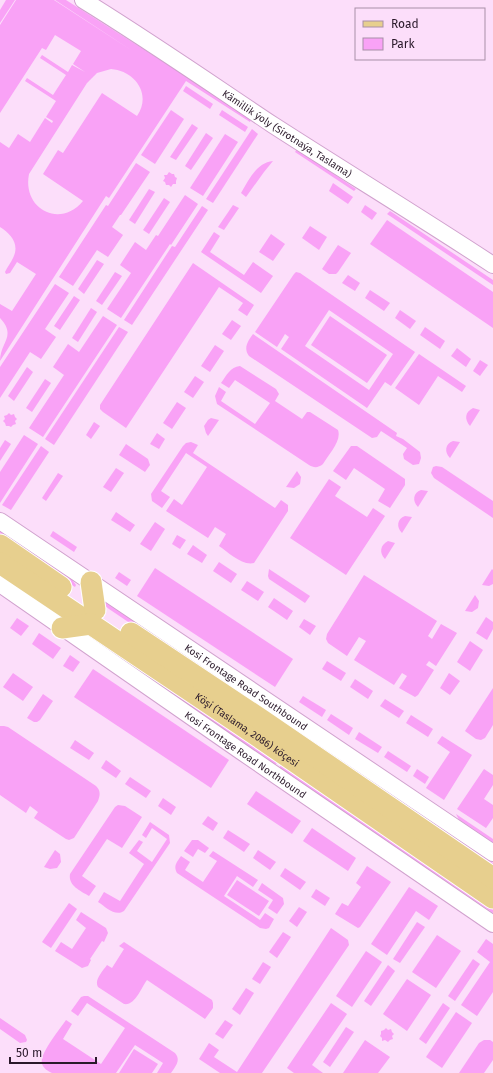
<svg xmlns="http://www.w3.org/2000/svg" width="493" height="1073" font-family="'Fira Sans',sans-serif">
  <style>
    .green { fill: #f9a2f6; fill-rule: evenodd }
    .lines { fill: none; stroke-linecap: round; stroke-linejoin: round }
    .minor-casing { stroke: #d1a2ce; stroke-width: 18 }
    .major-casing { stroke: #fff; stroke-width: 23 }
    .minor { stroke: #fff; stroke-width: 16 }
    .major { stroke: #e7cf8e; stroke-width: 21 }
    .labels { text-anchor: middle; stroke-width: 4; stroke-linejoin: round; paint-order: stroke }
    .street-label { font-size: 10px; fill: #2a192a; stroke: #fcdefa }
  </style>
  <rect width="100%" height="100%" fill="#fcdefa"/>
  <!-- green -->
  <g class="green">
    <polygon points="6,0 15,0 0,23 0,10"/>
    <path d="M16 0H54L134 52 55 0H66L252 118 250 122 186 81 109 198 106 196 0 361C0 342 17 336 0 318V304L12 311 36 274 17 262 10 273 6 274 5 272C7 267 11 263 13 258 20 244 11 234 0 227V142L9 148 18 134 30 142 45 118 52 123 53 121 46 117 56 101 25 81 27 78 53 95 66 75 40 58 42 55 68 72 72 65 85 72 73 64 81 51 55 35 46 50 42 48 0 113V25ZM111 69C135 71 152 94 137 116L102 93 63 153 58 150 43 174 83 201C60 229 22 209 29 174L87 83 97 73Z"/>
    <polygon points="186,86 213,104 210,109 183,91"/>
    <polygon points="171,110 184,119 155,164 141,155"/>
    <polygon points="222,110 248,127 245,132 219,115"/>
    <polygon points="192,124 198,128 176,160 170,157"/>
    <polygon points="252,129 258,134 213,203 206,199"/>
    <polygon points="206,133 213,138 191,170 185,166"/>
    <polygon points="225,134 238,142 203,196 190,188"/>
    <polygon points="297,149 356,189 354,191 295,152"/>
    <path d="M273 161 264 172 246 197 241 193C249 180 256 163 273 161Z"/>
    <polygon points="136,163 150,172 121,215 120,215 112,227 123,235 108,257 97,250 73,286 59,277 106,205 108,206"/>
    <polygon points="169,172 172,174 174,174 175,177 177,178 176,181 176,184 173,184 171,187 169,185 166,185 165,182 163,181 165,178 164,175 167,175"/>
    <polygon points="333,183 353,197 348,204 329,191"/>
    <polygon points="149,189 155,192 135,224 129,220"/>
    <polygon points="185,195 198,204 171,245 170,244 121,318 107,309 131,273 120,265 135,242 146,250 156,235 158,236"/>
    <polygon points="164,198 170,202 149,234 143,230"/>
    <polygon points="233,205 239,208 224,230 218,227"/>
    <polygon points="365,205 377,213 372,220 361,212"/>
    <polygon points="202,206 208,210 132,325 124,320 172,246 175,247"/>
    <polygon points="390,211 493,280 493,285 387,214"/>
    <polygon points="387,220 493,292 493,328 370,244"/>
    <polygon points="310,226 327,237 319,250 302,238"/>
    <polygon points="214,232 220,236 210,252 244,275 253,262 273,276 261,293 201,252"/>
    <polygon points="271,234 285,244 273,261 259,252"/>
    <polygon points="338,245 351,253 338,272 336,274 329,274 322,269"/>
    <polygon points="97,260 104,264 84,294 78,289"/>
    <polygon points="193,263 254,305 247,316 238,310 243,303 219,287 126,428 103,412 100,409 100,405"/>
    <polygon points="115,272 122,276 102,305 96,301"/>
    <path d="M296 272 300 273 415 352 391 386 385 382 367 408 281 349 289 337 285 334 277 347 255 332 294 274ZM329 310 393 354 369 390 305 346Z"/>
    <polygon points="348,275 360,283 355,291 342,283"/>
    <polygon points="55,284 69,293 45,329 56,337 41,359 30,352 0,398 0,367"/>
    <polygon points="370,290 390,303 384,311 365,298"/>
    <polygon points="74,296 80,300 60,330 54,326"/>
    <polygon points="91,308 97,312 78,342 72,338"/>
    <polygon points="400,310 416,321 410,329 395,318"/>
    <polygon points="103,316 117,325 43,437 29,428 64,375 53,367 68,344 79,352"/>
    <polygon points="330,316 387,355 367,383 311,345"/>
    <polygon points="232,320 241,326 231,340 222,334"/>
    <polygon points="119,327 128,332 54,445 45,439"/>
    <polygon points="425,327 445,341 440,349 420,335"/>
    <path d="M253 334 397 433 396 436 403 439 420 452 421 458 419 464 413 465 404 459 403 454 407 448 381 431 377 437 372 438 249 356C243 348 248 341 253 334Z"/>
    <polygon points="215,345 224,351 210,372 201,366"/>
    <polygon points="457,348 471,359 466,367 451,356"/>
    <polygon points="419,354 466,386 462,392 438,376 419,405 395,388"/>
    <polygon points="480,360 488,365 480,376 473,371"/>
    <path d="M240 366 276 389 279 394 275 401 302 419 307 412H310L338 430C342 441 328 455 323 464 318 468 314 468 309 465L217 404 215 396 219 387 226 392 221 401 255 424 270 403 235 380 229 388 221 383C227 375 230 367 240 366Z"/>
    <polygon points="27,367 33,372 14,401 8,396"/>
    <polygon points="195,376 204,382 193,398 184,392"/>
    <polygon points="45,379 51,383 32,412 26,408"/>
    <polygon points="177,402 186,408 172,429 163,423"/>
    <path d="M473 408 480 410 470 426C464 419 465 412 473 408Z"/>
    <polygon points="9,413 11,415 14,414 15,417 17,419 15,421 16,424 13,425 11,427 9,426 6,426 5,423 3,421 5,419 4,416 7,415"/>
    <polygon points="211,418 219,420 208,436 206,433 204,426 208,420"/>
    <polygon points="94,422 100,426 91,439 86,435"/>
    <polygon points="157,433 165,439 159,449 150,444"/>
    <polygon points="24,435 38,444 0,503 0,472"/>
    <polygon points="5,440 11,444 0,461 0,448"/>
    <path d="M453 441 460 442 450 458C444 452 445 444 453 441Z"/>
    <path d="M191 442 198 445 193 453 275 508 281 500 288 505V511L286 514 254 563C242 566 228 552 219 546L226 534 215 527 208 538 166 511 174 499 182 505 207 467 186 453 161 491 170 497 162 508 152 501 151 494 183 446 186 443Z"/>
    <polygon points="126,444 148,459 150,465 145,472 119,455"/>
    <polygon points="41,446 49,452 11,510 2,505"/>
    <polygon points="351,446 357,446 405,479 405,485 390,508 378,501 385,489 354,468 346,480 333,471"/>
    <polygon points="436,466 442,467 493,501 493,518 434,478 431,473 433,467"/>
    <polygon points="116,468 124,473 111,492 103,487"/>
    <polygon points="297,471 301,477 300,484 294,488 286,487"/>
    <polygon points="58,473 63,476 46,501 42,498"/>
    <polygon points="329,479 341,487 335,496 367,517 373,508 385,516 346,575 290,538"/>
    <path d="M421 490 428 491 418 507C412 501 413 493 421 490Z"/>
    <polygon points="116,512 135,525 130,532 111,520"/>
    <path d="M405 516 412 517 402 533C396 527 397 519 405 516Z"/>
    <polygon points="155,522 165,529 151,551 140,544"/>
    <polygon points="0,530 71,578 76,585 75,587 0,536"/>
    <polygon points="53,531 77,547 74,552 50,536"/>
    <polygon points="177,535 186,540 180,549 172,544"/>
    <path d="M388 541 395 543 385 559C379 553 380 545 388 541Z"/>
    <polygon points="193,545 207,555 202,563 187,554"/>
    <polygon points="219,562 237,574 231,583 213,571"/>
    <polygon points="155,568 293,659 275,687 137,596"/>
    <polygon points="269,569 310,596 305,603 269,579 268,576"/>
    <polygon points="492,569 493,570 493,584 489,586 482,585"/>
    <polygon points="119,572 131,580 127,586 115,578"/>
    <polygon points="364,575 437,621 428,636 432,639 441,624 457,633 436,666 429,661 426,665 434,670 418,695 415,697 399,688 407,676 402,673 394,685 354,660 366,641 359,637 347,656 328,643 326,639 327,634"/>
    <polygon points="247,581 264,592 258,601 241,590"/>
    <polygon points="475,595 479,601 478,608 472,612 465,611"/>
    <polygon points="101,598 298,731 296,735 109,609 104,605"/>
    <polygon points="274,598 293,611 287,620 268,607"/>
    <polygon points="486,617 493,622 493,629 487,640 476,633"/>
    <polygon points="17,618 29,626 21,636 10,628"/>
    <polygon points="304,619 316,626 310,635 299,627"/>
    <polygon points="39,633 61,648 53,659 32,644"/>
    <polygon points="85,635 88,635 278,761 275,766"/>
    <polygon points="470,641 483,650 470,671 457,662"/>
    <polygon points="70,655 80,662 73,672 63,666"/>
    <polygon points="327,661 346,673 341,681 322,669"/>
    <polygon points="93,669 229,760 211,788 74,697"/>
    <polygon points="13,673 33,687 23,701 3,687"/>
    <polygon points="449,673 460,681 450,695 440,688"/>
    <polygon points="355,679 373,691 368,699 350,687"/>
    <polygon points="493,688 493,725 485,738 481,740 476,739 465,731"/>
    <polygon points="43,694 53,701 40,720 37,722 34,722 27,718"/>
    <polygon points="303,696 326,710 322,717 299,702"/>
    <polygon points="385,699 404,711 399,718 380,706"/>
    <polygon points="331,714 353,728 349,735 327,720"/>
    <polygon points="411,715 433,729 428,737 406,723"/>
    <path d="M0 726H4L8 727 96 786C101 791 100 795 98 801L74 838 69 840 66 839 34 818 38 812 30 806 26 813 0 795Z"/>
    <polygon points="359,732 382,747 378,753 355,739"/>
    <polygon points="302,734 493,863 493,869 300,738"/>
    <polygon points="442,736 472,755 444,800 426,788 450,752 437,743"/>
    <polygon points="75,740 94,753 89,760 70,748"/>
    <polygon points="388,751 411,766 407,772 384,757"/>
    <polygon points="106,760 121,771 116,778 101,768"/>
    <polygon points="282,764 493,907 493,913 279,768"/>
    <polygon points="417,769 429,777 425,784 413,776"/>
    <polygon points="484,769 493,775 493,785 484,799 493,805 493,818 486,828 457,809"/>
    <polygon points="130,777 151,791 146,798 125,784"/>
    <polygon points="256,791 301,821 292,834 247,804"/>
    <polygon points="163,798 176,807 171,815 158,806"/>
    <path d="M118 805 125 806 142 817 122 848 107 839 82 876 96 886 89 896C81 891 68 886 70 874L115 807Z"/>
    <polygon points="456,814 493,839 493,844 460,822"/>
    <polygon points="208,816 218,823 213,831 202,824"/>
    <path d="M150 822 169 835 170 843 124 911C115 917 106 907 98 902L104 892 120 901 144 864 129 853 139 840 143 842 137 851 152 862 167 839 152 828 146 838 142 835Z"/>
    <polygon points="312,828 356,858 348,871 303,841"/>
    <polygon points="228,830 250,844 244,852 223,838"/>
    <polygon points="192,840 198,840 209,848 205,853 198,849 193,857 184,851"/>
    <polygon points="55,850 60,854 61,862 57,868 50,869 44,867"/>
    <polygon points="258,850 276,862 270,870 253,858"/>
    <path d="M213 851 258 880 253 887 237 876 224 896 260 920 265 913 274 919 269 928 266 929 260 928 177 873C173 866 177 862 181 856L190 862 185 870 203 882 217 861 209 856Z"/>
    <polygon points="367,866 391,882 360,927 358,928 335,914 342,903 348,906 361,887 356,883"/>
    <polygon points="285,868 306,882 300,890 280,876"/>
    <polygon points="237,880 269,901 259,916 227,895"/>
    <polygon points="262,883 283,898 284,904 277,914 268,908 273,900 258,890"/>
    <polygon points="409,887 438,906 429,920 416,911 387,955 371,944"/>
    <polygon points="316,889 330,898 325,906 311,897"/>
    <polygon points="69,903 77,909 51,948 42,942"/>
    <polygon points="299,907 307,912 297,927 289,921"/>
    <polygon points="81,912 106,928 108,933 104,942 102,941 90,959 91,960 88,966 82,968 55,951 61,942 72,949 86,928 76,920"/>
    <polygon points="417,922 425,927 400,963 393,959"/>
    <polygon points="331,928 348,940 349,945 262,1073 220,1073 199,1059 209,1043 219,1050 214,1057 237,1072"/>
    <polygon points="283,932 291,937 277,958 269,952"/>
    <polygon points="437,935 461,951 436,988 412,972"/>
    <polygon points="486,939 493,944 493,992 477,1016 461,1005 490,962 477,952"/>
    <path d="M124 942 212 1000 213 1003V1008L205 1019 147 980C141 988 135 1006 124 1004L98 987C94 980 102 972 107 965L112 968 124 949 119 946Z"/>
    <polygon points="366,951 382,962 352,1007 336,996"/>
    <polygon points="473,959 480,964 455,1001 448,996"/>
    <polygon points="263,962 271,967 260,984 252,979"/>
    <polygon points="388,965 395,971 371,1006 364,1001"/>
    <polygon points="407,979 431,995 407,1031 383,1014"/>
    <polygon points="246,988 254,993 240,1015 232,1009"/>
    <path d="M84 996H88L175 1053C181 1060 176 1066 171 1073H157L163 1063 135 1045 116 1073H52C48 1071 44 1069 42 1064 39 1054 60 1029 66 1020L72 1024 63 1039 101 1064 125 1028 87 1003 78 1016 71 1011 81 997Z"/>
    <polygon points="331,1003 347,1014 312,1065 323,1073 294,1073 287,1068"/>
    <polygon points="443,1003 450,1008 426,1044 419,1039"/>
    <polygon points="456,1012 472,1023 442,1068 426,1057"/>
    <polygon points="0,1018 25,1035 27,1040 26,1042 20,1043 0,1029"/>
    <polygon points="225,1020 233,1025 223,1039 215,1034"/>
    <polygon points="346,1027 354,1032 330,1067 323,1062"/>
    <polygon points="386,1028 388,1030 391,1029 392,1032 394,1034 392,1036 393,1039 390,1040 388,1042 385,1040 382,1041 382,1038 380,1036 381,1034 381,1031 384,1030"/>
    <polygon points="365,1040 390,1057 378,1073 343,1073"/>
    <polygon points="484,1040 490,1040 493,1042 493,1060 484,1073 459,1073 479,1043"/>
    <polygon points="134,1049 158,1064 152,1073 119,1073"/>
  </g>
  <g class="lines">
    <!-- minor casing -->
    <g class="minor-casing">
      <g id="minor">
        <path id="s1" d="M83 0C148 40 210 83 273 125 346 172 420 217 493 265"/>
        <path id="s2" d="M0 521 493 853"/>
        <path id="s3" d="M0 584 242 752 493 924"/>
      </g>
    </g>
    <!-- major casing -->
    <g class="major-casing">
      <g id="major">
        <polyline points="0,545 61,587"/>
        <path id="s4" d="M0 563 253 733 493 898"/>
        <polyline points="91,582 95,610"/>
        <polyline points="62,628 91,624"/>
        <polyline points="131,633 262,720 493,878"/>
      </g>
    </g>
    <!-- minor -->
    <use href="#minor" class="minor"/>
    <!-- major -->
    <use href="#major" class="major"/>
  </g>
  <g class="labels">
    <!-- street labels -->
    <g class="street-label">
      <text dy="4" stroke="none"><textPath href="#s1" startOffset="244">Kämillik ýoly (Sirotnaýa, Taslama)</textPath></text>
      <text dy="4" stroke="none"><textPath href="#s2" startOffset="297">Kosi Frontage Road Southbound</textPath></text>
      <text dy="4" stroke="none"><textPath href="#s4" startOffset="298">Köşi (Taslama, 2086) köçesi</textPath></text>
      <text dy="4" stroke="none"><textPath href="#s3" startOffset="299">Kosi Frontage Road Northbound</textPath></text>
    </g>
  </g>
  <!-- legend -->
  <rect x="355" y="8" width="130" height="52" fill="#fcdefa" stroke="#a88fa7"/>
  <rect x="363" y="21" width="20" height="6" fill="#e7cf8e" stroke="#a88fa7"/>
  <text x="391" y="28" font-size="12" fill="#2a192a">Road</text>
  <rect x="363" y="38" width="20" height="12" fill="#f9a2f6" stroke="#a88fa7"/>
  <text x="391" y="48" font-size="12" fill="#2a192a">Park</text>
  <!-- scale -->
  <path d="M10 1057v6h86v-6" fill="none" stroke="#2a192a" stroke-width="2"/>
  <text x="16" y="1057" font-size="12" fill="#2a192a" stroke="#fcdefa" stroke-width="3" paint-order="stroke">50 m</text>
</svg>
